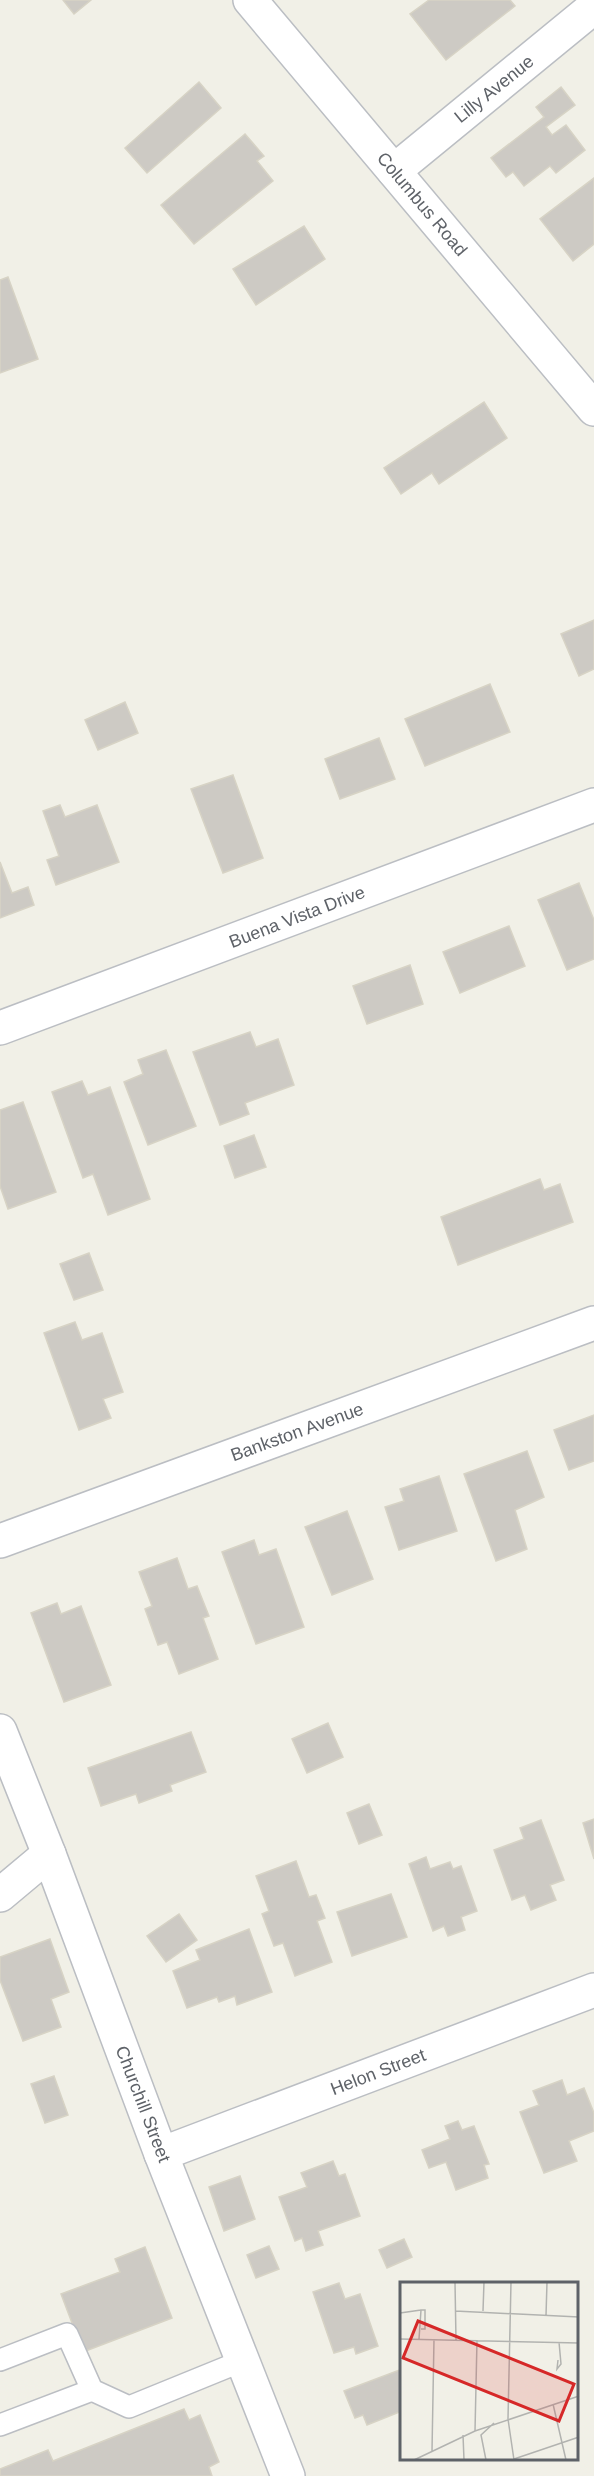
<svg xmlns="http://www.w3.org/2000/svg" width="594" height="2476" font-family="Helvetica,sans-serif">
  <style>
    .building { fill: #cdcac4; stroke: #d7d3c5; stroke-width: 1.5 }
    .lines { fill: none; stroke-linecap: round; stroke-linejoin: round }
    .service-casing { stroke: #bbbec3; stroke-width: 24 }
    .minor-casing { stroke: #bbbec3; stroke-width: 36 }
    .tertiary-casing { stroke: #bbbec3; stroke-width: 36 }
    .service { stroke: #fff; stroke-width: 21 }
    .minor { stroke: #fff; stroke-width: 33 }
    .tertiary { stroke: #fff; stroke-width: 33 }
    .labels { text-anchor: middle; stroke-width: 4.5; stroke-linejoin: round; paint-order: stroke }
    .street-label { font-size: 18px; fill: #5e6268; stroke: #fff }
    .inset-road { fill: none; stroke: #b2b3b0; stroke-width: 1.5 }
    .view { fill: #d62828; fill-opacity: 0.15; stroke: #d62828; stroke-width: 3 }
    .inset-edge { fill: none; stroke: #5e6268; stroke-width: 3 }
  </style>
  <rect width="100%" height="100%" fill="#f1f0e7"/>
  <!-- building -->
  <g class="building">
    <polygon points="63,0 91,0 74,14"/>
    <polygon points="429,0 510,0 515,6 446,60 410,14"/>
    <polygon points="199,82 221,108 147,173 125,148"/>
    <polygon points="561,87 575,105 546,127 552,135 566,125 585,150 556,173 550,166 524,186 513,172 506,177 491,158 544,117 536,107"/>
    <polygon points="245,134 264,156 257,161 273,181 194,244 161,205"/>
    <polygon points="594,178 594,244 573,261 540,219"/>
    <polygon points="304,226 325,259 256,305 233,269"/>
    <polygon points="8,277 38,359 0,373 0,280"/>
    <polygon points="484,402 507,438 439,484 432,473 401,494 384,468"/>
    <polygon points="594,620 594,669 579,676 561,634"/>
    <polygon points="490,684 510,732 425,766 405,719"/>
    <polygon points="125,702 138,733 98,750 85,720"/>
    <polygon points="379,738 395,779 340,799 325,759"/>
    <polygon points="233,775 263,858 223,873 191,789"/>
    <polygon points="60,805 65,817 97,805 119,862 56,885 47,860 59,856 43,811"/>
    <polygon points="0,862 12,893 28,887 34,905 0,918"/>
    <polygon points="579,883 594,920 594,959 567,970 538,900"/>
    <polygon points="509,926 525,966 460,993 443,952"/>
    <polygon points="410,965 423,1004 367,1024 353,986"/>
    <polygon points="250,1032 256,1047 278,1039 294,1085 245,1103 249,1114 220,1125 193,1052"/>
    <polygon points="166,1050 196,1126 148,1145 124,1082 143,1074 138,1060"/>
    <polygon points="82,1081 88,1095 110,1087 150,1199 108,1215 93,1174 83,1178 52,1092"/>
    <polygon points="23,1102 56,1192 8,1209 0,1186 0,1110"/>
    <polygon points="254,1135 266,1167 235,1178 224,1146"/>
    <polygon points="540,1179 544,1190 560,1184 573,1222 458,1265 441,1217"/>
    <polygon points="89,1253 103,1290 74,1300 60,1264"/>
    <polygon points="75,1322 82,1340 102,1333 123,1392 103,1399 111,1418 79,1430 44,1333"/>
    <polygon points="594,1415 594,1461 569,1470 554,1430"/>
    <polygon points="527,1451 544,1497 515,1510 527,1549 496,1561 464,1474"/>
    <polygon points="439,1476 457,1531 399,1550 385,1507 404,1501 400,1489"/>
    <polygon points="347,1511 373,1579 332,1595 305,1527"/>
    <polygon points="254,1540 259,1555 276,1549 304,1627 256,1644 222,1552"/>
    <polygon points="177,1558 188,1589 197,1586 209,1616 203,1618 218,1659 179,1674 167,1642 158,1645 145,1609 152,1606 139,1572"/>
    <polygon points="57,1603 61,1614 81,1606 111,1685 64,1702 31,1613"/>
    <polygon points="328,1723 343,1757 307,1773 292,1739"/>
    <polygon points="191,1732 206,1772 170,1785 172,1791 139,1803 136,1794 101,1806 88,1768"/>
    <polygon points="369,1804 382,1835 359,1844 347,1813"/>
    <polygon points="594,1819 594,1859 583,1823"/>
    <polygon points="541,1820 564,1880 550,1885 556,1900 531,1910 525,1895 512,1900 494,1850 524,1839 520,1828"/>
    <polygon points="426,1857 430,1869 450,1862 453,1869 461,1866 477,1911 461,1917 465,1930 448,1936 444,1926 433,1931 409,1864"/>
    <polygon points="296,1861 309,1897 316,1895 325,1918 317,1921 332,1962 295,1976 283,1943 274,1946 262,1914 269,1911 256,1876"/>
    <polygon points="391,1894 407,1937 352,1956 337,1912"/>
    <polygon points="179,1914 197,1940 166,1962 147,1936"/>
    <polygon points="249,1929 272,1992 237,2005 235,1996 219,2002 217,1997 187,2008 173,1971 200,1960 196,1950"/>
    <polygon points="50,1939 69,1992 51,1999 61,2027 23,2041 0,1980 0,1957"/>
    <polygon points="54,2076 68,2115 45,2123 31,2084"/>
    <polygon points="562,2080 567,2095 584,2088 594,2113 594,2131 569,2141 577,2161 544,2173 520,2112 539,2105 533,2091"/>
    <polygon points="458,2121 462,2130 474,2126 489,2164 484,2165 488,2178 456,2190 446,2162 429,2168 422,2150 450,2139 445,2126"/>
    <polygon points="333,2161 339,2176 345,2174 360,2216 318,2231 323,2245 306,2251 302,2238 295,2241 279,2197 307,2187 301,2173"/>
    <polygon points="240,2176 255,2219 224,2231 209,2187"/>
    <polygon points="404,2239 412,2257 387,2268 379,2250"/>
    <polygon points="269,2246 279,2269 256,2278 247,2255"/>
    <polygon points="145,2247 172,2318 83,2352 61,2294 120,2272 115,2259"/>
    <polygon points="339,2283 345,2299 360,2294 378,2346 356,2354 354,2347 334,2353 313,2292"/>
    <polygon points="402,2369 402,2411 367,2425 363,2415 355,2418 344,2391"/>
    <polygon points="184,2409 189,2420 200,2415 219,2462 209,2467 212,2476 0,2476 0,2469 48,2450 53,2461"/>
  </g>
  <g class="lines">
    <!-- service casing -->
    <g class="service-casing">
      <g id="service">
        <polyline points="0,2360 67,2334 92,2390 129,2407 242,2361"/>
        <polyline points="0,2425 92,2390"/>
      </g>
    </g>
    <!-- minor casing -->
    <g class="minor-casing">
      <g id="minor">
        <polyline points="394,171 594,7"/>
        <polyline points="0,1028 594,805"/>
        <polyline points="0,1541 594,1323"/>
        <polyline points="0,1731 49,1854 161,2154 288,2476"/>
        <polyline points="0,1895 49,1854"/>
        <polyline points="161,2154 594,1990"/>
      </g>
    </g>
    <!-- tertiary casing -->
    <g class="tertiary-casing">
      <polyline id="tertiary" points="250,0 594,409"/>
    </g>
    <!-- service -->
    <use href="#service" class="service"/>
    <!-- minor -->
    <use href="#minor" class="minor"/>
    <!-- tertiary -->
    <use href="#tertiary" class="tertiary"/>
  </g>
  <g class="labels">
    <!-- street labels -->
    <g class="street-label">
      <text transform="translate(494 89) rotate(-39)" y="6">Lilly Avenue</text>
      <text transform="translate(422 204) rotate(50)" y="6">Columbus Road</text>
      <text transform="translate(297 917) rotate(-21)" y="6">Buena Vista Drive</text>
      <text transform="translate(297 1432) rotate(-20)" y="6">Bankston Avenue</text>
      <text transform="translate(378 2072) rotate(-21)" y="6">Helon Street</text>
      <text transform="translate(143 2104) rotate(69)" y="6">Churchill Street</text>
    </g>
  </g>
  <!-- overview -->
  <g transform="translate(400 2282)">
    <rect width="178" height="178" fill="#f1f0e7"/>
    <path class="inset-road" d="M55 0 56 58M111 0 108 137 114 178M55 29 179 35M83 29 84 0M0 31 21 28M146 34 147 0M0 57 179 61M19 57 21 28H25V47H21M158 78 157 87 161 82 159 60M153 122 166 178M75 149 77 58M63 153 64 178M32 169 34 57M114 177 179 155M14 178 75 149 179 114M86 178 81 153 94 141"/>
    <path class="view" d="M18 39 174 102 159 139 3 76Z"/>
    <rect width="178" height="178" class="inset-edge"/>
  </g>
</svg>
